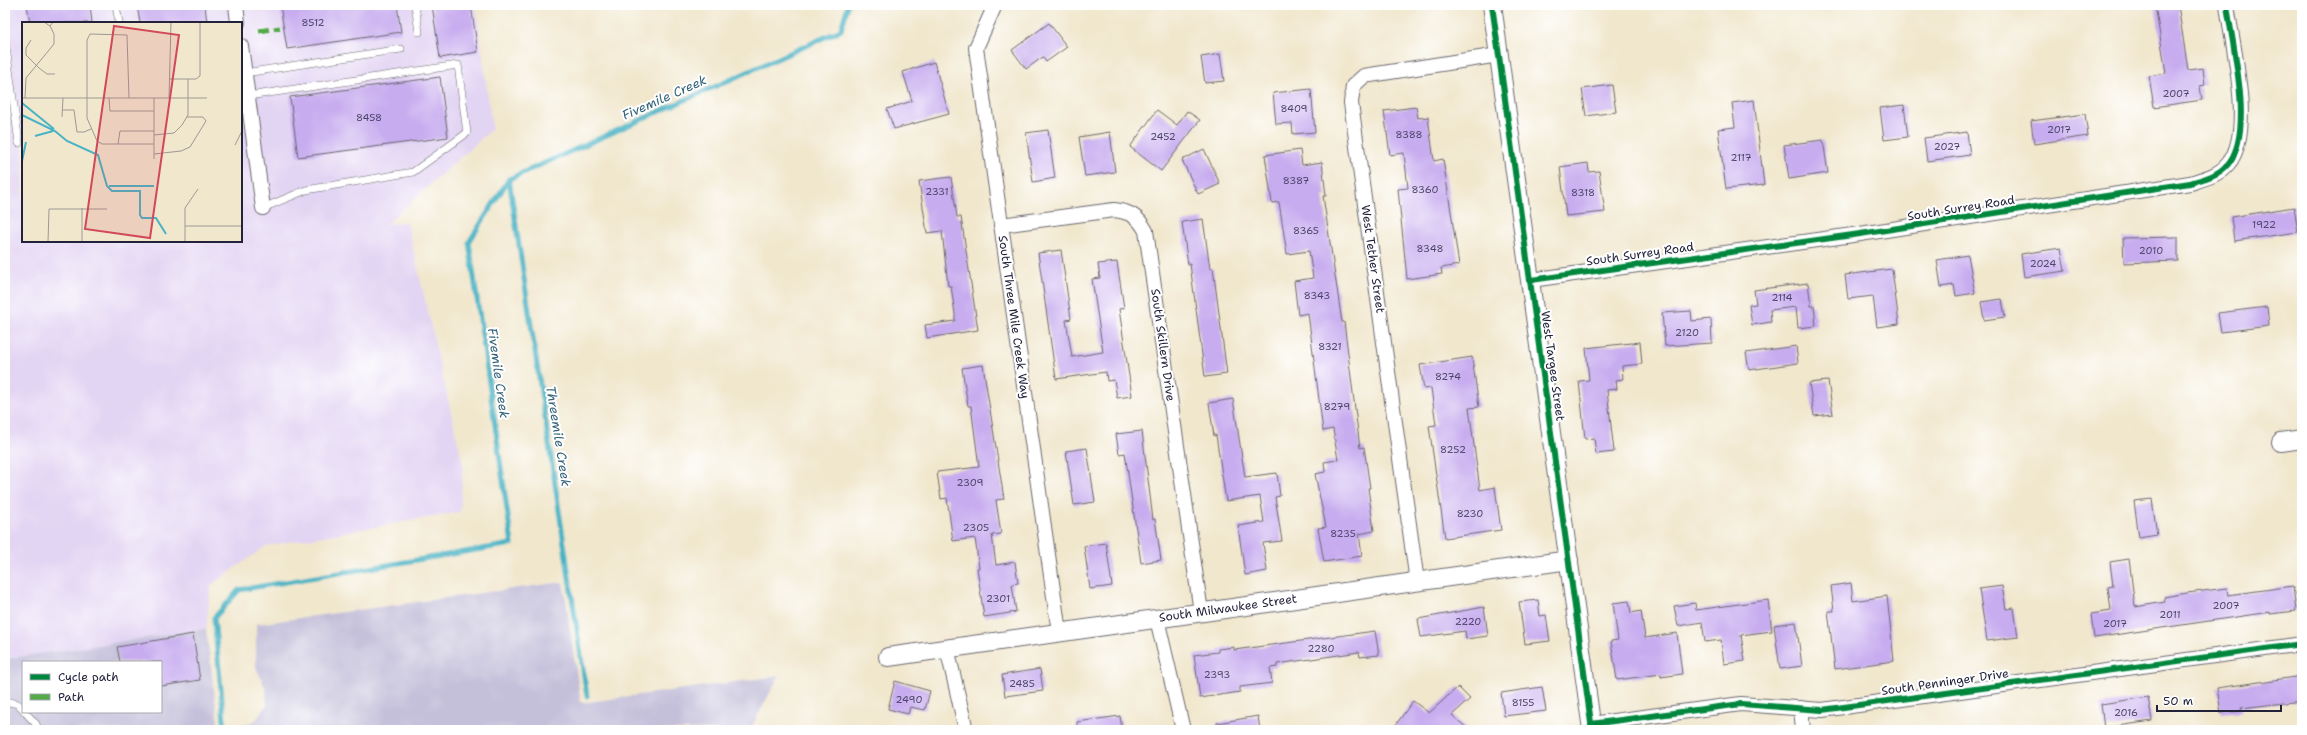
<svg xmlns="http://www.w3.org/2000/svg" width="2307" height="735" font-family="'Shantell Sans',sans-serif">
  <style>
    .built { fill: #e2d4f3; fill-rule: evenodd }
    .industrial { fill: #c5c0da; fill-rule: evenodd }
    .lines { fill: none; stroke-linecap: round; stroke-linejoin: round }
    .stream { stroke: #48b3c5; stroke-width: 5 }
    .building { fill: #c7acef }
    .service-casing { stroke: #6a676e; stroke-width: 8 }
    .minor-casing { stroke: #6a676e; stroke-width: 16 }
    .tertiary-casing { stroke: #6a676e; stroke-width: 20 }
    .service { stroke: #fff; stroke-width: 7 }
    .minor { stroke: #fff; stroke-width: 14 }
    .tertiary { stroke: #fff; stroke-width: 18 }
    .quiet { stroke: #53aa46; stroke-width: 5; stroke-dasharray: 10 5; stroke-linecap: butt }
    .cycleway-casing { stroke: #fff; stroke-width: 8 }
    .cycleway { stroke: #00873e; stroke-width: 6 }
    .labels { text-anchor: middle; stroke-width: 4; stroke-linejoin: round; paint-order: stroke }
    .number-label { font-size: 10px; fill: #4b4468 }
    .street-label { font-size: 12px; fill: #22223b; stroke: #fff }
    .water-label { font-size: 13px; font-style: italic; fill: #336379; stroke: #fff }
    .inset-river { fill: none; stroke: #48b3c5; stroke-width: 2 }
    .inset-road { fill: none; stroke: #9e9893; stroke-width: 1 }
    .view { fill: #d1495b; fill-opacity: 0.15; stroke: #d1495b; stroke-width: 2 }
    .inset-edge { fill: none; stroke: #22223b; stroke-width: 2 }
  </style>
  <rect width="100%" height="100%" fill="#fff"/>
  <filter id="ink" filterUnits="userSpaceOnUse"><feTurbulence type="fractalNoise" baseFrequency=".025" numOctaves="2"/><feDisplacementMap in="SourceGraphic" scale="8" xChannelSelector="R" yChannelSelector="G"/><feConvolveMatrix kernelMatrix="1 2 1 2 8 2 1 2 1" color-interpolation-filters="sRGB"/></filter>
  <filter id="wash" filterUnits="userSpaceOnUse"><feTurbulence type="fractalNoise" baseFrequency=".012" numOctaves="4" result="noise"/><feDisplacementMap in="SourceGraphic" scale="16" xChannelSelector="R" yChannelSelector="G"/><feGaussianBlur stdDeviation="0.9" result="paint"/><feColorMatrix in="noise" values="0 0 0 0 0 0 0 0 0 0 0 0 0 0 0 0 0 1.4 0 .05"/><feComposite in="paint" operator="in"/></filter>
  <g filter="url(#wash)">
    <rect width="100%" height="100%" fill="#f1e7cd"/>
    <!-- built -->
    <path class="built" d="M5 5H476L492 129 386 224 407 222 463 465 460 512 266 546 211 585 206 629 5 659ZM23 23H241V241H23Z"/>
    <!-- industrial -->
    <g class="industrial">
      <polygon points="563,582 581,703 779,676 750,730 234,730 256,720 267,704 266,689 256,667 256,624"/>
      <path d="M206 629 219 730H5V659ZM23 662H161V712H23Z"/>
    </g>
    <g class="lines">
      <!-- stream -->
      <g class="stream">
        <polyline points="509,179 587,696"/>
        <polyline points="225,730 214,618 239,590 512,544 469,242 509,179 841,30 848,5"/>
      </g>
    </g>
    <g id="blocks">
      <!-- building -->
      <g class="building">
        <polygon points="27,5 90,5 92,23 30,23"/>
        <polygon points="137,5 205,5 207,23 140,23"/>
        <polygon points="280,5 397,5 401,32 287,49"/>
        <polygon points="432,5 471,5 478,52 440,58"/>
        <polygon points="2155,5 2178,5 2188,70 2203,68 2205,85 2200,86 2202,100 2154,107 2149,76 2166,73"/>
        <polygon points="1049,23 1067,47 1046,62 1043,57 1026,69 1012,50"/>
        <polygon points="1220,54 1224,81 1205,83 1201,57"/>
        <polygon points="934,62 949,114 894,129 887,109 912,101 903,72"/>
        <polygon points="440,77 448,137 298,157 290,97"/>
        <polygon points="1612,85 1616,112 1586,116 1582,89"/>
        <polygon points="1311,89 1315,132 1293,134 1292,123 1276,124 1273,93"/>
        <polygon points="1754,100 1764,185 1726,189 1718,129 1735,127 1732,103"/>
        <polygon points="1904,105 1908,137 1884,140 1880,108"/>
        <polygon points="1416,107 1418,118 1428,117 1434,161 1443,159 1459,265 1441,268 1442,274 1407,279 1398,189 1408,188 1404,153 1390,155 1384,111"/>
        <polygon points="1157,110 1177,125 1187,111 1200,120 1161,171 1130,147"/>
        <polygon points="2085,114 2088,136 2034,144 2031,121"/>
        <polygon points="1048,130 1055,178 1033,182 1026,133"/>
        <polygon points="1110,132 1115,172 1085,176 1079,137"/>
        <polygon points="1967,132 1970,155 1927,161 1924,138"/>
        <polygon points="1823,140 1828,173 1789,179 1784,145"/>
        <polygon points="1204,149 1220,184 1198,194 1182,160"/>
        <polygon points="1300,150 1302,165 1322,162 1326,196 1323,196 1342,322 1344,322 1360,448 1364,447 1370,488 1368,488 1374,531 1359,534 1362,556 1324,562 1318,528 1326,527 1315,474 1325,472 1324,462 1338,460 1333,429 1323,431 1308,313 1298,315 1294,281 1313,278 1309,251 1287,254 1279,202 1272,203 1265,155"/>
        <polygon points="1588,163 1589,172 1599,171 1605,212 1566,216 1560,167"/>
        <polygon points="951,177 957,217 961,217 978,330 927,338 925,325 955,321 955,314 951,286 948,286 942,231 927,233 919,181"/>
        <polygon points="2294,207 2298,232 2234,241 2231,217"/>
        <polygon points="1203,219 1210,269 1213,268 1227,374 1205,377 1190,264 1188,265 1182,222"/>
        <polygon points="2178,237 2178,261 2124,263 2123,238"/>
        <polygon points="2061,248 2065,271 2024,277 2021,254"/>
        <polygon points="1061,250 1071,319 1066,320 1072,357 1103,352 1092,279 1100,278 1098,264 1117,262 1124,308 1119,309 1132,396 1117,398 1114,380 1107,381 1106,372 1056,379 1038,253"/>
        <polygon points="1968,255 1975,293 1956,296 1954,285 1941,287 1937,260"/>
        <polygon points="1892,269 1899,324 1877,327 1873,296 1848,299 1845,275"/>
        <polygon points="1808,283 1811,306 1814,306 1816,326 1798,328 1796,307 1770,310 1771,322 1752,325 1749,305 1756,304 1754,290"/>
        <polygon points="2002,299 2005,317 1984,320 1981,302"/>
        <polygon points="2267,307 2269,326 2221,332 2218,313"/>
        <polygon points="1691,311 1692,321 1711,319 1712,343 1665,346 1662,313"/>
        <polygon points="1640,342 1642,364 1622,366 1623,379 1616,380 1617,389 1607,390 1614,452 1596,454 1594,438 1585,439 1579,381 1589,380 1586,348"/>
        <polygon points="1796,346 1798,363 1749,370 1746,353"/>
        <polygon points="1472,357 1479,407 1469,408 1480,490 1495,487 1501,530 1445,538 1429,426 1436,425 1431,388 1424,389 1420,365"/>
        <polygon points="983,365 1004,499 996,500 1001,534 992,535 996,565 1015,562 1018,583 1012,584 1016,612 984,617 977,568 979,568 975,538 953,541 947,498 941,499 937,472 979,467 971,406 968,406 962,368"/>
        <polygon points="1828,381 1833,414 1814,416 1809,383"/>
        <polygon points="1233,399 1245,477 1277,473 1280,496 1275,497 1282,541 1263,543 1267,571 1245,575 1238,526 1264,522 1260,496 1226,501 1216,435 1214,436 1209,403"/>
        <polygon points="1142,431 1153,520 1155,519 1161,560 1141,563 1125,453 1119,454 1116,434"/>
        <polygon points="1087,448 1095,502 1074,505 1066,451"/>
        <polygon points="2152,499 2157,535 2139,538 2134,501"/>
        <polygon points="1106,543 1112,586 1090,589 1084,546"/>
        <polygon points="2129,559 2135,607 2165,602 2164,597 2187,593 2227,588 2228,595 2293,586 2296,611 2270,614 2270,612 2094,638 2091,614 2111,611 2108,587 2113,586 2110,562"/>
        <polygon points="1851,583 1853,601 1887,596 1894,661 1835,669 1828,611 1834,611 1831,586"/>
        <polygon points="2002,586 2006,609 2014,608 2018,637 1987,641 1979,589"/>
        <polygon points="1538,600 1540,616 1546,615 1550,641 1525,644 1519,602"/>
        <polygon points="1768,600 1772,631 1741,635 1745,661 1724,664 1721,640 1705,642 1702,622 1678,626 1674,606 1695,603 1696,610"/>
        <polygon points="1629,601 1631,613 1641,611 1645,638 1677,633 1682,674 1661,677 1661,674 1617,680 1611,641 1618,640 1613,603"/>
        <polygon points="1484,607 1488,636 1466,639 1465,631 1421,637 1418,619"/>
        <polygon points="1796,622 1802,666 1780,669 1774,625"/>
        <polygon points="1375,631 1379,655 1360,657 1359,652 1277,664 1277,667 1270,668 1272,683 1240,687 1240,692 1200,698 1194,655 1218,652 1218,649 1234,647 1234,650"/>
        <polygon points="193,634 200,680 161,686 161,662 120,662 117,647"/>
        <polygon points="1040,669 1043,691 1005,696 1002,675"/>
        <polygon points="2302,676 2302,701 2241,708 2242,711 2221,713 2217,688"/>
        <polygon points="895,681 930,691 925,710 910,707 908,714 888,709"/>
        <polygon points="1458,687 1470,699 1452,715 1469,730 1392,730 1413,701 1429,713"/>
        <polygon points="1542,687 1546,711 1504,716 1501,693"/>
        <polygon points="2148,697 2152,721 2104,728 2101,704"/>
        <polygon points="1120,716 1122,730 1077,730 1077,722"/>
        <polygon points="1258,716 1260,730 1217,730 1217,723"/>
      </g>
    </g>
  </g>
  <g filter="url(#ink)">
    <use href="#blocks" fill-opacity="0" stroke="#6a676e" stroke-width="1"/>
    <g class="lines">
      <!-- service casing -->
      <g class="service-casing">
        <g id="service">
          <polyline points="116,5 119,23"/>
          <polyline points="415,5 419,32"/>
          <polyline points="5,40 19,143"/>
          <polyline points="245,73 401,49"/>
          <polyline points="248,96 458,65 467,133 413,172 306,190 263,208"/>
          <polyline points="5,701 18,704 23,709"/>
          <polyline points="25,712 36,724 38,730"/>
        </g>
      </g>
      <!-- minor casing -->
      <g class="minor-casing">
        <g id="minor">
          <polyline points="236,5 238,23"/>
          <polyline points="995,5 976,48 1059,632"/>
          <polyline points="241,46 263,208"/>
          <path d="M1001 225 1114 210C1130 212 1138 216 1146 231L1201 612"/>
          <path d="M1531 280 1860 234 2190 183C2203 179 2218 176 2228 164 2255 132 2232 45 2227 5"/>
          <polyline points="1417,582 1351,103 1353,86 1364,76 1499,55"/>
          <polyline points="1157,619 1183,730"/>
          <polyline points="947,648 966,730"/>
          <polyline points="1801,708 1803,730"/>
          <polyline points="1591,724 1741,704 1822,710 2302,644"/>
        </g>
      </g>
      <!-- tertiary casing -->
      <g class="tertiary-casing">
        <g id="tertiary">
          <polyline points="1492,5 1592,730"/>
          <polyline points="2281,442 2302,439"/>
          <polyline points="888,657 1569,560"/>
        </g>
      </g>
      <!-- service -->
      <use href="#service" class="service"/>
      <!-- minor -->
      <use href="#minor" class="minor"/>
      <!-- tertiary -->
      <use href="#tertiary" class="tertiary"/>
      <!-- quiet -->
      <polyline class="quiet" points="259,31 280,28"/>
      <!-- cycleway casing -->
      <g class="cycleway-casing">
        <g id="cycleway">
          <polyline points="1492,5 1592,730"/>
          <path d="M1531 280 1860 234 2190 183C2203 179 2218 176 2228 164 2255 132 2232 45 2227 5"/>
          <polyline points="1591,724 1741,704 1822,710 2302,644"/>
        </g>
      </g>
      <!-- cycleway -->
      <use href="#cycleway" class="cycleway"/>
    </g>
  </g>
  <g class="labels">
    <!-- number labels -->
    <g class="number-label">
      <text x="313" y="26">8512</text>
      <text x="2176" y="97">2007</text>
      <text x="1294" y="112">8409</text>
      <text x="369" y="121">8458</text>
      <text x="2059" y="133">2017</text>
      <text x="1409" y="138">8388</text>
      <text x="1163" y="140">2452</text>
      <text x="1947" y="150">2027</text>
      <text x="1741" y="161">2117</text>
      <text x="1296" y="184">8387</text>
      <text x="1425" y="193">8360</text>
      <text x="937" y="195">2331</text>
      <text x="1583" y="196">8318</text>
      <text x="2264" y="228">1922</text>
      <text x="1306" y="234">8365</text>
      <text x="1430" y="252">8348</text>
      <text x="2151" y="254">2010</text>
      <text x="2043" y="267">2024</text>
      <text x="1317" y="299">8343</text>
      <text x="1782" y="301">2114</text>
      <text x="1687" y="336">2120</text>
      <text x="1330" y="350">8321</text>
      <text x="1448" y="380">8274</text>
      <text x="1337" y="410">8279</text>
      <text x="1453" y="453">8252</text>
      <text x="970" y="486">2309</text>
      <text x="1470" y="517">8230</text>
      <text x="976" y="531">2305</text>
      <text x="1343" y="537">8235</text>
      <text x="998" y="602">2301</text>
      <text x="2226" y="609">2007</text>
      <text x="2170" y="618">2011</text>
      <text x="1468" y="625">2220</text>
      <text x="2115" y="627">2017</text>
      <text x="1321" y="652">2280</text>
      <text x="1217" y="678">2393</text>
      <text x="1022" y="687">2485</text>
      <text x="909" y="703">2490</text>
      <text x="1523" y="706">8155</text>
      <text x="2126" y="716">2016</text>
    </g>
    <!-- street labels -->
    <g class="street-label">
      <text transform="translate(1961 208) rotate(-9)" y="4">South Surrey Road</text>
      <text transform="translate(1640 254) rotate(-8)" y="4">South Surrey Road</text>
      <text transform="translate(1373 259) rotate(82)" y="4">West Tether Street</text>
      <text transform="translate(1014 317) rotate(82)" y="4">South Three Mile Creek Way</text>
      <text transform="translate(1163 345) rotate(82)" y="4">South Skillern Drive</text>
      <text transform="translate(1553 366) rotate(82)" y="4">West Targee Street</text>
      <text transform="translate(1228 608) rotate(-8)" y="4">South Milwaukee Street</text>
      <text transform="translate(1945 682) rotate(-8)" y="4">South Penninger Drive</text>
    </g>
    <!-- water labels -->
    <g class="water-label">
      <text transform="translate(664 97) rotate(-24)" y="5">Fivemile Creek</text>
      <text transform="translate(499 373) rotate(82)" y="5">Fivemile Creek</text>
      <text transform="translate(559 436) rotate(81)" y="5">Threemile Creek</text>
    </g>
  </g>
  <!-- overview -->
  <g transform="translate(22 22)">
    <rect width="220" height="220" fill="#f1e7cd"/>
    <path class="inset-river" d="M0 81 32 107M0 93 33 109 45 119 76 133 85 164 90 169H118V193L120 196H134L144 212M13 114 31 109M0 139 4 120M87 164H132"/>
    <path class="inset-road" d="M22 0 28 4 31 0M9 18 4 26V33L17 46 25 52H33M148 57H174L178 54V0M0 76H185M3 76 4 56 32 22V12L28 4M87 76 88 89H132M107 76 105 13 68 12 65 18V96L75 119 80 122H132M132 76V137M147 76 149 0M41 88H52L55 110H62L69 107M40 95 41 76M132 113 152 111 160 103 166 93V57M96 122 98 109H132M213 123 220 109V45M132 132 159 129 168 125 184 99 181 95H165M163 204H220M26 220 27 187H85M60 220V186M163 220V186L176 167"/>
    <path class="view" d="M92 4 157 13 128 216 63 207Z"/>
    <rect width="220" height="220" class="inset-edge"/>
  </g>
  <!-- margin -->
  <rect width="2307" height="735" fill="none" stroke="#fff" stroke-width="20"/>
  <!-- legend -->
  <rect x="22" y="661" width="140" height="52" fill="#ffffff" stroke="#a7a7b1"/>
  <rect x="30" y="674" width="20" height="6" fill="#00873e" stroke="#a7a7b1"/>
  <text x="58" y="681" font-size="12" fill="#22223b">Cycle path</text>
  <rect x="30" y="694" width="20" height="6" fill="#53aa46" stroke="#a7a7b1"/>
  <text x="58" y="701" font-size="12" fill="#22223b">Path</text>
  <!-- scale -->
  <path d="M2157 705v6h124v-6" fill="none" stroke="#22223b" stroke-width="2"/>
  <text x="2163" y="705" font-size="12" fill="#22223b" stroke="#ffffff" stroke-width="3" paint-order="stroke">50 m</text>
</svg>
